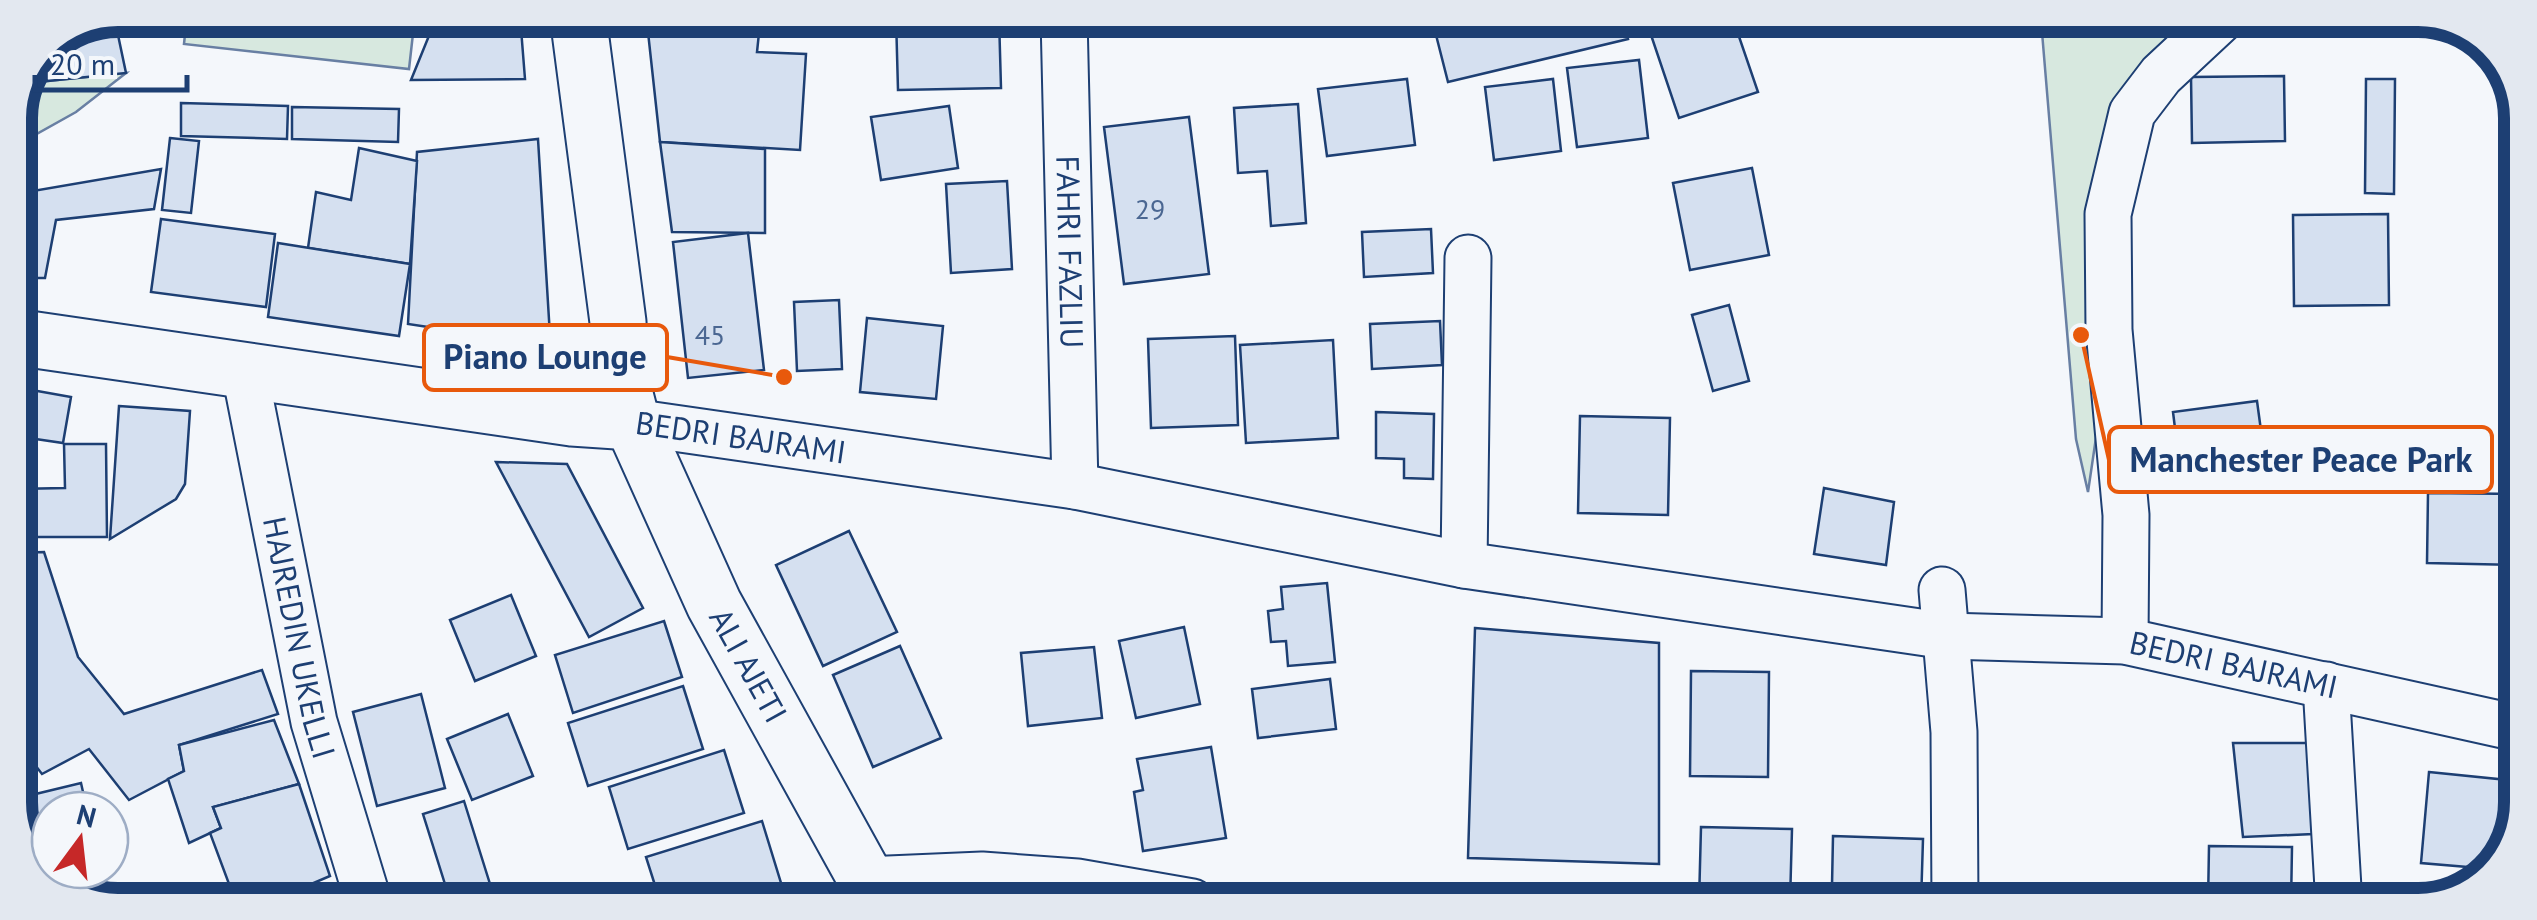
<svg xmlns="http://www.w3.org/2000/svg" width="2537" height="920" font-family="'PT Sans',sans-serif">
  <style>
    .green { fill: #d7e8df; stroke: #687fa3; stroke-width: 2.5 }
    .building { fill: #d5e0f0; stroke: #1d3f73; stroke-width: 2.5 }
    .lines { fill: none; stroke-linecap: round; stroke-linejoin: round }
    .street-casing { stroke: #1d3f73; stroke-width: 49 }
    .secondary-casing { stroke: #1d3f73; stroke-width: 59 }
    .street { stroke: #f4f7fb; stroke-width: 45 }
    .secondary { stroke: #f4f7fb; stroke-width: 55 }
    .labels { text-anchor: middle; stroke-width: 8; stroke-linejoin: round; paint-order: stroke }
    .number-label { font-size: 28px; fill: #4b6792 }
    .street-label { font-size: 32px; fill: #1d3f73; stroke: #f4f7fb }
    .rim { fill: none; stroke: #1d3f73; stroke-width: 12 }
    .leader { fill: none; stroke: #e8590c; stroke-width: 4 }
    .callout-dot { fill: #e8590c; stroke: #f4f7fb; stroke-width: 4 }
    .callout { fill: #f4f7fb; stroke: #e8590c; stroke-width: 4 }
    .callout-label { font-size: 35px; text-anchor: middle; font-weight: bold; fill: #1d3f73 }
  </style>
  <rect width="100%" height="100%" fill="#f4f7fb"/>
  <!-- green -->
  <g class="green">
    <polygon points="187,15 415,16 409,69 184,44"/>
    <polygon points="2041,20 2194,20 2122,99 2098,424 2088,492 2076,439"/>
    <polygon points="126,73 76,112 15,146 15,112 28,83"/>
  </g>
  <!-- building -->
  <g class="building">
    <polygon points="114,16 126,73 28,83 46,45"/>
    <polygon points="437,16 520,16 525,79 411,80"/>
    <polygon points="896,17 999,17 1001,88 898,90"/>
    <polygon points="1492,18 1623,19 1628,39 1448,82 1435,31"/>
    <polygon points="1691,19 1733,19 1758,92 1679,118 1650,32"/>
    <polygon points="647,23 759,33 757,52 806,54 800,150 660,142"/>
    <polygon points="1639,60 1648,138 1577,147 1567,68"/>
    <polygon points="2284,76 2285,141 2192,143 2191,77"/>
    <polygon points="1407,79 1415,145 1327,156 1318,89"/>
    <polygon points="1553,79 1561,151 1494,160 1485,87"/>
    <polygon points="2366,79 2395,79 2394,194 2365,193"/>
    <polygon points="181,103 288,106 287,139 181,136"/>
    <polygon points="1298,104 1306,223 1271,226 1267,171 1238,173 1234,108"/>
    <polygon points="949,106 958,168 881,180 871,117"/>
    <polygon points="292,107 399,109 398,142 292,139"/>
    <polygon points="1189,117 1209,274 1124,284 1104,127"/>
    <polygon points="170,138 199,141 191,213 162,210"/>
    <polygon points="538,139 550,336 534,343 408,324 417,152"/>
    <polygon points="660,142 765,149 765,233 672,232"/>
    <polygon points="359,148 417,161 410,264 308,248 316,192 351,200"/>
    <polygon points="1752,168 1769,255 1690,270 1673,183"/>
    <polygon points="161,169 154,209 56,220 45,278 15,278 21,193"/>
    <polygon points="1007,181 1012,269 951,273 946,184"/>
    <polygon points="2388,214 2389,305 2294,306 2293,215"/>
    <polygon points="161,219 275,234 266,307 151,292"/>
    <polygon points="1431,229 1433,273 1364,277 1362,232"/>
    <polygon points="748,233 764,370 688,378 673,242"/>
    <polygon points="278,243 410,264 399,336 268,317"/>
    <polygon points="839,300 842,369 797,371 794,302"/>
    <polygon points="1729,305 1749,381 1713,391 1692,315"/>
    <polygon points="867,318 943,326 936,399 860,392"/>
    <polygon points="1440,321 1442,365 1372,369 1370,324"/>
    <polygon points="1235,336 1238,425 1151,428 1148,339"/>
    <polygon points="1333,340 1338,438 1246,443 1240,345"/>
    <polygon points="15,387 71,397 63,443 15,436"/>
    <polygon points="2257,401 2267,475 2182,485 2173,412"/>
    <polygon points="119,406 190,411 185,484 176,499 110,539"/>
    <polygon points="1376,412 1434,414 1433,479 1404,478 1404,459 1376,458"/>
    <polygon points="1580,416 1670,418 1668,515 1578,513"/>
    <polygon points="64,444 106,444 107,537 15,537 15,489 65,488"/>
    <polygon points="496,462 567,464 643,608 589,637"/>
    <polygon points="1824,488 1894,502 1886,565 1814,554"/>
    <polygon points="2428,493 2519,494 2518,565 2427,563"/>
    <polygon points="849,531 897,632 823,666 776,565"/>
    <polygon points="44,552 78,657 124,714 262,670 278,714 179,745 184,771 129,800 89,749 42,774 15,739 15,553"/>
    <polygon points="1327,583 1335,662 1288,666 1286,641 1271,642 1268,611 1283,609 1281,587"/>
    <polygon points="511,595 536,656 475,681 450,620"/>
    <polygon points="664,621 682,677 573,713 555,655"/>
    <polygon points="1184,627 1200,704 1136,718 1119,641"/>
    <polygon points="1475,628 1659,643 1659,864 1468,858"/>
    <polygon points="900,646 941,738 873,767 833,675"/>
    <polygon points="1094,647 1102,718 1028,726 1021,653"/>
    <polygon points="1691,671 1769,672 1768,777 1690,776"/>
    <polygon points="1330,679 1336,729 1258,738 1252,689"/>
    <polygon points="683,686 703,749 588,786 568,723"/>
    <polygon points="421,694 445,788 377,806 353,712"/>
    <polygon points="508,714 533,776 472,800 447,739"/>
    <polygon points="274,720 299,784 213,807 221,828 189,843 168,779 184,771 179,745"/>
    <polygon points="2233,743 2309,743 2313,834 2243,837"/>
    <polygon points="1211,747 1226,838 1143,851 1134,792 1143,790 1137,759"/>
    <polygon points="724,750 744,813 628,849 609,787"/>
    <polygon points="2429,772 2517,781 2516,836 2491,869 2421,863"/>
    <polygon points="81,783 87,810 50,810 50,870 103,873 62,883 36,864 15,799"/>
    <polygon points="299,784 330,876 274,900 235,900 210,833 221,828 213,807"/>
    <polygon points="464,801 495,900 450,900 423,814"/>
    <polygon points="762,821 781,883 725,901 660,901 646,857"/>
    <polygon points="1701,827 1792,829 1790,903 1699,903"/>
    <polygon points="1833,836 1923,839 1921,904 1869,904 1870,888 1832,886"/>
    <polygon points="2209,846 2292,847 2291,905 2208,904"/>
    <polygon points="327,890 330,900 295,900"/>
  </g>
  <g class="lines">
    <!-- street casing -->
    <g class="street-casing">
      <g id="street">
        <path id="s1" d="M1064 17 1075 486"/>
        <path id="s2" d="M245 373 314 722 368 900"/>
        <path id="s3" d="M632 422 1075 486 1464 565 1947 636 2125 641 2517 728"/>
        <polyline points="1464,565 1468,258"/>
        <polyline points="1942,590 1954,732 1955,904"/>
        <polyline points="2125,641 2126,515 2109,330 2108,214 2132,113 2161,75 2220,20"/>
        <polyline points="2326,685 2339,905"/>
        <polyline points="865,880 982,875 1077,882 1192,902"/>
      </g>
    </g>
    <!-- secondary casing -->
    <g class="secondary-casing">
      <g id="secondary">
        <path id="s4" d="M578 16 618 322 621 379 632 422 714 604 878 901"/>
        <polyline points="15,337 572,418 632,422"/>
      </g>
    </g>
    <!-- street -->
    <use href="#street" class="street"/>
    <!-- secondary -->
    <use href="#secondary" class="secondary"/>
  </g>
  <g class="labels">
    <!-- number labels -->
    <g class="number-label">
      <text x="1150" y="219">29</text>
      <text x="710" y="345">45</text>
    </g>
    <!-- street labels -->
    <g class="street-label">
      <text dy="11" stroke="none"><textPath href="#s1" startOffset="235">FAHRI FAZLIU</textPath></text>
      <text dy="11" stroke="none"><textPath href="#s3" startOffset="110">BEDRI BAJRAMI</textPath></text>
      <text dy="11" stroke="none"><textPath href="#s2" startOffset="270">HAJREDIN UKELLI</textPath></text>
      <text dy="11" stroke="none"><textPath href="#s4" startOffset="680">ALI AJETI</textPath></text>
      <text dy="11" stroke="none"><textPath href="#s3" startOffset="1622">BEDRI BAJRAMI</textPath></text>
    </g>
  </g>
  <!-- crop -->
  <path d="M0 0H2537V920H0ZM118 32H2418A86 86 0 0 1 2504 118V802A86 86 0 0 1 2418 888H118A86 86 0 0 1 32 802V118A86 86 0 0 1 118 32Z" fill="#e3e8f0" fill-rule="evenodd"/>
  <path class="rim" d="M118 32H2418A86 86 0 0 1 2504 118V802A86 86 0 0 1 2418 888H118A86 86 0 0 1 32 802V118A86 86 0 0 1 118 32Z"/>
  <!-- callouts -->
  <path class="leader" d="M784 377L667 357M2081 335L2109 460"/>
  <g class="callout-dot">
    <circle cx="784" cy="377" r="10"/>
    <circle cx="2081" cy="335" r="10"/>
  </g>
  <g class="callout">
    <rect x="424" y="325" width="243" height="65" rx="10"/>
    <rect x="2109" y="427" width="383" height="65" rx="10"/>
  </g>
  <g class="callout-label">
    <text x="545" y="369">Piano Lounge</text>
    <text x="2301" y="472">Manchester Peace Park</text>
  </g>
  <!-- north arrow -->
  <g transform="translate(80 840) rotate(15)"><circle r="48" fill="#f4f7fb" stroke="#9eadc5" stroke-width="2.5"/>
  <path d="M0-8L18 38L0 25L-18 38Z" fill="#c62828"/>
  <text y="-15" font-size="28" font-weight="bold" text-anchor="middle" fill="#1d3f73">N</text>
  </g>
  <!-- scale -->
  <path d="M35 75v15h152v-15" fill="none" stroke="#1d3f73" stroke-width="5"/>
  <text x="50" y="75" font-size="30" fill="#1d3f73" stroke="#f4f7fb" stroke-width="8" paint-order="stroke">20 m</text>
</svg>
